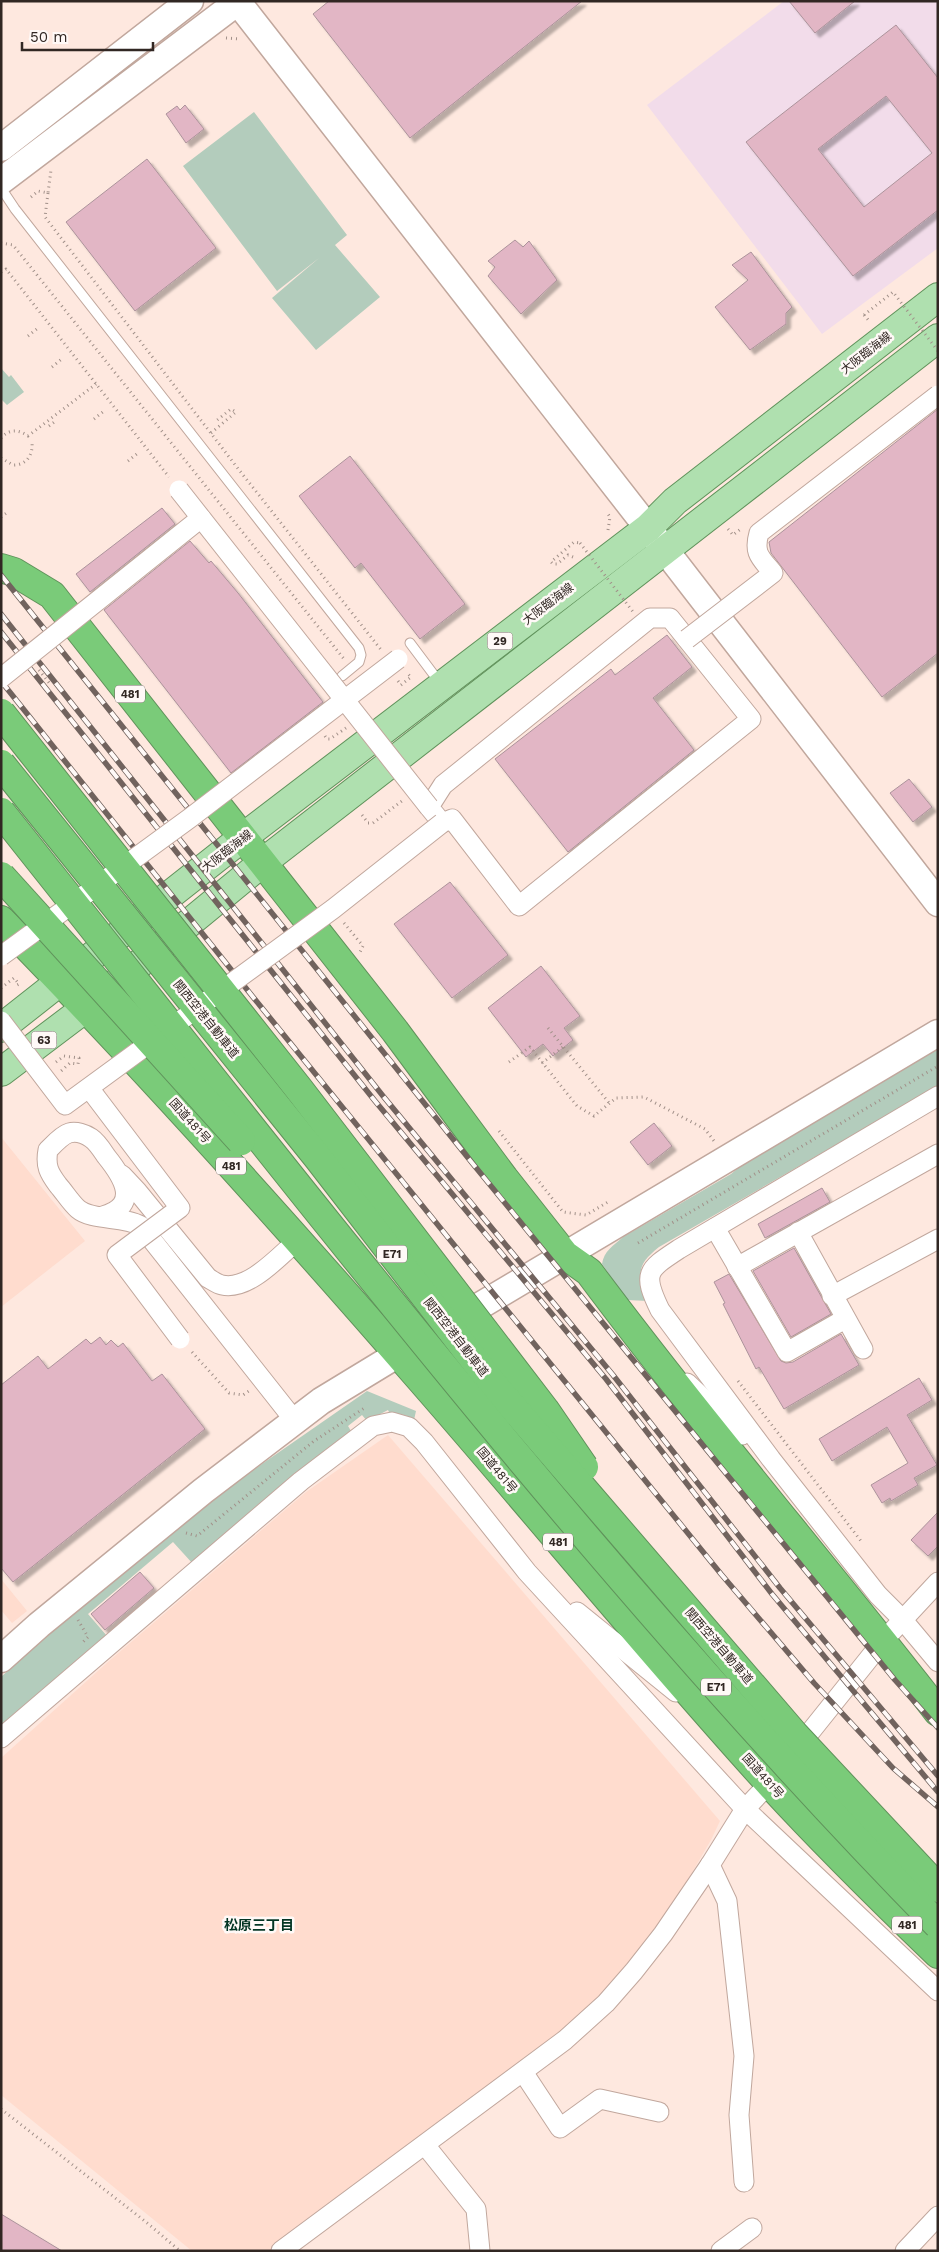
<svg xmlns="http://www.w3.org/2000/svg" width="939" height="2252" font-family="'Work Sans','Noto Sans JP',sans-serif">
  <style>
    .built { fill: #ffdcce }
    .education { fill: #f2dcea }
    .green { fill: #b3ccbc }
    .building { fill: #e2b6c5; stroke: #ac939b; fill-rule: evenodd; filter: url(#shadow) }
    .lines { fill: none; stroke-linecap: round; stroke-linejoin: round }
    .lane-casing { stroke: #c1a79d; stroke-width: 11 }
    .street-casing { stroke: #c1a79d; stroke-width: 21 }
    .secondary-casing { stroke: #c1a79d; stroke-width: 29 }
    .primary-casing { stroke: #60925b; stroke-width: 30 }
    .highway-casing { stroke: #60925b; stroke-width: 30 }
    .path { stroke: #a19089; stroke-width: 3; stroke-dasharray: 1 4; stroke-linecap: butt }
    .lane { stroke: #fff; stroke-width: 9 }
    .street { stroke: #fff; stroke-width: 19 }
    .secondary { stroke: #fff; stroke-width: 26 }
    .primary { stroke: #afe0af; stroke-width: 28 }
    .highway { stroke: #7acb79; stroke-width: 28 }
    .rail-casing { stroke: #71635e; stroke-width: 5.5 }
    .rail { stroke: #fff9f7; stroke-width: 4; stroke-dasharray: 11; stroke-linecap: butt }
    .street-bridge-casing { stroke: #c1a79d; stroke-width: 21; stroke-linecap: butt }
    .highway-bridge-casing { stroke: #60925b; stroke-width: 30; stroke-linecap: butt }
    .path-bridge { stroke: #a19089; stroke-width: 3; stroke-dasharray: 1 4; stroke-linecap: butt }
    .street-bridge { stroke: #fff; stroke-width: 19 }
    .highway-bridge { stroke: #7acb79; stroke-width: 28 }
    .labels { text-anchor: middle; stroke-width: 5; stroke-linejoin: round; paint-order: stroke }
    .shield { fill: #fff9f7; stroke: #6f6663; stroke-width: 1 }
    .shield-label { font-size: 11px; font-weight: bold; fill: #312723 }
    .street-label { font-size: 12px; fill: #312723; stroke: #fff9f7 }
    .neighbourhood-label { font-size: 14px; font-weight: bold; fill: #033523; stroke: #fff9f7 }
  </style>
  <defs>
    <filter id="shadow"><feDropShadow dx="4.5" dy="4.5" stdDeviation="1" flood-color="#0004"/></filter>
  </defs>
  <rect width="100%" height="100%" fill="#fee8df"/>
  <!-- built -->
  <g class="built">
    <polygon points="1,1137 85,1241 1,1307"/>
    <polygon points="388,1435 720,1821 711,1840 665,1919 622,1974 570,2026 272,2251 192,2251 1,2095 1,1758 109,1661 306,1492"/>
    <polygon points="1,1579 27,1611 12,1623 1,1610"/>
  </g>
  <!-- education -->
  <polygon class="education" points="784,1 938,1 938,248 822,334 647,105"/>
  <!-- green -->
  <g class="green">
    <polygon points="254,112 347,235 335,245 380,297 316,350 272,298 319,258 277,291 183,166"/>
    <polygon points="1,368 9,377 11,375 24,392 7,405 1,399"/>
    <path d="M938 1046V1086L659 1247C635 1266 638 1275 648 1301L627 1300 602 1264C604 1251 613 1246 623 1237L731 1174 756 1153Z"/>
    <polygon points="367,1391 416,1411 414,1420 405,1415 390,1414 388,1410 367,1421 362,1415 348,1426 351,1431 193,1564 173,1542 88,1614 107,1636 1,1727 1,1677 25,1655 190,1514"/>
  </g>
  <!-- building -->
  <g class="building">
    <polygon points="329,1 582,1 410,138 313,14"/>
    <polygon points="789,1 855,1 815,33"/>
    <path d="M896 25 938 78V210L853 276 746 142ZM886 96 932 153 864 207 818 149Z"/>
    <polygon points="185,105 204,129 186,143 166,114 177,106 180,110"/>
    <polygon points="147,159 216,248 135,311 66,222"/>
    <polygon points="515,240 523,247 529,241 557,280 521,314 488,276 495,267 488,261"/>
    <polygon points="751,252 792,307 786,313 786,324 750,350 715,307 748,280 732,265"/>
    <polygon points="938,409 938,653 882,697 771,553 769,542"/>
    <polygon points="350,456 465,604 420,639 361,563 355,568 299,496"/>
    <polygon points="162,508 175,524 90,592 76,574"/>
    <polygon points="190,541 209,563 211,561 238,593 323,702 231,773 104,610"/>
    <polygon points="667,635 692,667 653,698 694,750 568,852 495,759 611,669 615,675"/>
    <polygon points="909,779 932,807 913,822 890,793"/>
    <polygon points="450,882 508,955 452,998 394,924"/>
    <polygon points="541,966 580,1016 564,1028 573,1040 553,1056 543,1044 526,1057 488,1008"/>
    <polygon points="654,1123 672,1146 648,1165 630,1142"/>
    <polygon points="822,1188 830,1202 765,1238 758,1224"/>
    <polygon points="794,1248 831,1314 791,1337 753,1271"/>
    <polygon points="729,1274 781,1361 786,1363 793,1362 841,1334 859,1365 784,1409 759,1367 756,1369 723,1304 725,1303 714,1282"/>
    <polygon points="100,1337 106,1345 111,1340 118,1347 123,1343 152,1381 162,1374 205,1429 13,1582 1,1568 1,1385 38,1356 48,1369 86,1339 91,1344"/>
    <polygon points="919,1378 932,1400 907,1415 937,1465 914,1478 918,1485 891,1501 890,1498 882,1503 871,1485 908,1463 887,1427 832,1461 819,1439"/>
    <polygon points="938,1512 938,1546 928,1556 911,1540"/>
    <polygon points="140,1572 154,1588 105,1630 91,1614"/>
    <polygon points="1,2214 62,2251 1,2251"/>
  </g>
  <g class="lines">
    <!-- lane casing -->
    <g class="lane-casing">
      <g id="lane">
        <polyline points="1,188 15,209 359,648 361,655 359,662 342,676"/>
        <polyline points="410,643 440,683"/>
      </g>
    </g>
    <!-- street casing -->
    <g class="street-casing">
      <g id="street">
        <polygon points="650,618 670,618 751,719 519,906 452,819 442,823 429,807 443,785"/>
        <path d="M938 1096 679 1249C647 1270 642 1273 660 1310L771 1459 878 1595 902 1619 938 1662"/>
        <path d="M122 1175 137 1191 208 1278C212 1280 217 1284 222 1285 249 1291 279 1256 298 1240"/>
        <path d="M103 1216C141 1205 123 1177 106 1156 102 1150 97 1142 91 1138 85 1134 76 1131 69 1133 62 1135 53 1145 48 1150 45 1166 49 1173 58 1185 65 1193 71 1203 78 1209 92 1221 124 1216 141 1226L295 1421"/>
        <polyline points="715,1228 787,1352 845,1319"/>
        <polyline points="798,1232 863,1349"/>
        <polyline points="737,1267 938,1154"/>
        <polyline points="832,1296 938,1239"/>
        <polyline points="687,1383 742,1435"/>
        <polyline points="577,1612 676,1692"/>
        <polyline points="1,1738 301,1481 373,1426 392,1422 409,1427 424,1442 527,1572 745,1809 938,1991"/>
        <polyline points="795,1751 883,1641 938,1582"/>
        <polyline points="710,1865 727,1901 744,2056 739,2115 744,2182"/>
        <polyline points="523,2072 560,2128 600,2099 659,2112"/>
        <polyline points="425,2145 476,2209 480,2251"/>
        <polyline points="281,2251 565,2040 606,2003 634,1971 663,1934 710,1865 745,1809 777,1775"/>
        <polyline points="721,2251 752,2228"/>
        <polyline points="905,2251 938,2216"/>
      </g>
    </g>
    <!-- secondary casing -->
    <g class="secondary-casing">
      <g id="secondary">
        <polyline points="237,1 648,528 938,903"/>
        <polyline points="1,148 190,1"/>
        <polyline points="1,181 239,1"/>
        <polyline points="451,1323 938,1033"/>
        <polyline points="1,1659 39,1625 203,1491 321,1401 418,1342"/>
      </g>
    </g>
    <!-- primary casing -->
    <g class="primary-casing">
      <g id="primary">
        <polyline points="1,1028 242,838 648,528 675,501 938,297"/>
        <polyline points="1,1072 87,1007 262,863 938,338"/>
      </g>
    </g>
    <!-- highway casing -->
    <g class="highway-casing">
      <g id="highway">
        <path d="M1 568 14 572 52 595 395 1031 504 1178 549 1235 565 1255 589 1272C701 1422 823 1564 938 1712"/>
        <path d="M1 920C144 1066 279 1217 413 1371 533 1508 648 1650 770 1784 824 1843 881 1899 938 1954"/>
      </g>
    </g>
    <!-- path -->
    <g class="path">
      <polyline points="226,38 240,39"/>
      <polyline points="48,193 45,217 236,466 382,651"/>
      <polyline points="31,197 38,191 48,193 51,170"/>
      <polyline points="1,243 13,245 344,659"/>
      <polyline points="1,272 6,269 169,477"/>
      <polyline points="864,315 870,322"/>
      <polyline points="28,336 38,328"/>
      <polyline points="52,367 63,358"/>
      <polyline points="94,419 104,411"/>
      <polyline points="49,426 57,420"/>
      <polyline points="211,433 236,412 231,409 216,421"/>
      <path d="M1 438C9 429 18 429 28 436L96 384"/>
      <path d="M1 458 13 465C27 465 33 455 32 442"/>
      <polyline points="128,461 138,453"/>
      <polyline points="1,517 8,512"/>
      <polyline points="728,529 733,535 742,528"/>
      <polyline points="608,530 610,517 608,514"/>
      <polyline points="573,557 568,555 557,564 553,564 551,562 574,542 580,543"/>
      <polyline points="39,670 50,684"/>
      <polyline points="398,681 401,685 411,677 408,674"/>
      <polyline points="325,736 327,739 330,739 346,728"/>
      <polyline points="362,815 368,823 373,823 402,801"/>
      <polyline points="344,923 363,946 360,952"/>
      <polyline points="1,988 14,978 19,984 15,986"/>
      <polyline points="548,1028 610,1104"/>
      <polyline points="56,1062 64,1056 79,1058 78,1064 70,1063 60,1072"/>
      <polyline points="509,1062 530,1047 577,1106 594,1116 616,1098 644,1097 705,1129 714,1141"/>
      <polyline points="542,1063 563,1047"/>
      <polyline points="499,1131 563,1212 586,1215 608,1202"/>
      <polyline points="638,1243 938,1066"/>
      <polyline points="192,1352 229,1393 243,1395 249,1391"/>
      <polyline points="738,1381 861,1541"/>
      <polyline points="186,1533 197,1536 314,1441 366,1407"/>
      <polyline points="78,1620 88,1637 83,1642"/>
      <polyline points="1,2109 146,2222 180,2251"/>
    </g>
    <!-- lane -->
    <use href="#lane" class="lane"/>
    <!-- street -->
    <use href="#street" class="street"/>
    <!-- secondary -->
    <use href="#secondary" class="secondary"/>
    <!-- primary -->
    <use href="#primary" class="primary"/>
    <!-- highway -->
    <use href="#highway" class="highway"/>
    <!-- rail casing -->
    <g class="rail-casing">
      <g id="rail">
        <polyline points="1,575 473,1164 895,1680 938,1728"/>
        <polyline points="1,614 383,1096 613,1375 780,1588 938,1776"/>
        <polyline points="1,632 375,1101 606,1379 772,1594 938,1792"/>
        <polyline points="1,681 253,997 721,1574 814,1683 893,1768 938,1807"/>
      </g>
    </g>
    <!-- rail -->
    <use href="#rail" class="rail"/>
    <!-- street-bridge casing -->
    <g class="street-bridge-casing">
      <g id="street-bridge">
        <polyline points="179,490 429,807"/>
        <path d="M687 639 773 573C761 558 753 554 759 533L938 395"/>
        <polyline points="1,678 201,518"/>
        <polyline points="1,956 190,818 398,659"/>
        <polyline points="1,1021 65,1105 333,909 442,823"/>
        <polyline points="89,1088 180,1208 117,1255 180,1339"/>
      </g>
    </g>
    <!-- highway-bridge casing -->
    <g class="highway-bridge-casing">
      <g id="highway-bridge">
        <polyline points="1,713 299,1089 545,1410 584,1467"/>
        <polyline points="1,764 318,1158 492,1383 794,1734 938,1888"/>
        <path d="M1 812C303 1191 598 1578 938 1925"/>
        <polyline points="1,876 241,1141"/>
      </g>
    </g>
    <!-- path-bridge -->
    <g class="path-bridge">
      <polyline points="864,315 893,292 938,351"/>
      <polyline points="580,543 634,613"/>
    </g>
    <!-- street-bridge -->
    <use href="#street-bridge" class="street-bridge"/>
    <!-- highway-bridge -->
    <use href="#highway-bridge" class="highway-bridge"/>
  </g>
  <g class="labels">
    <!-- shield labels -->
    <g class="shield">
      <rect x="487.5" y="632.5" width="25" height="17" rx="4"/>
      <rect x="115" y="685.5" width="30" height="17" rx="4"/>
      <rect x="31.5" y="1031.5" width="25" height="17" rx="4"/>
      <rect x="216" y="1157.5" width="30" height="17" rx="4"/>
      <rect x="377" y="1245.5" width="30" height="17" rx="4"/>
      <rect x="543" y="1533.5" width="30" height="17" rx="4"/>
      <rect x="701" y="1678.5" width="30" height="17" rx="4"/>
      <rect x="892" y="1916.5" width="30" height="17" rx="4"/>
    </g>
    <g class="shield-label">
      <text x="500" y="645">29</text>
      <text x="130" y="698">481</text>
      <text x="44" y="1044">63</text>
      <text x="231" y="1170">481</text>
      <text x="392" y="1258">E71</text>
      <text x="558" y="1546">481</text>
      <text x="716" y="1691">E71</text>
      <text x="907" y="1929">481</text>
    </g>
    <!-- street labels -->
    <g class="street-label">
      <text transform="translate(866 353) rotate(-38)" y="4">大阪臨海線</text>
      <text transform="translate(548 604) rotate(-37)" y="4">大阪臨海線</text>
      <text transform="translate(227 851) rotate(-38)" y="4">大阪臨海線</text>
      <text transform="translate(206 1019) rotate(51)" y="4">関西空港自動車道</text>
      <text transform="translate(190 1121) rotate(48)" y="4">国道481号</text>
      <text transform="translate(456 1337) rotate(52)" y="4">関西空港自動車道</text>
      <text transform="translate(497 1470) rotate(50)" y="4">国道481号</text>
      <text transform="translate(719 1646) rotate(49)" y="4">関西空港自動車道</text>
      <text transform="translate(763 1776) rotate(48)" y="4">国道481号</text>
    </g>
    <!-- neighbourhood labels -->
    <g class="neighbourhood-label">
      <text x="259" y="1930">松原三丁目</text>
    </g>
  </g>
  <!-- border -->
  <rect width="939" height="2252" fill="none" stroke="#312723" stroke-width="5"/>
  <!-- scale -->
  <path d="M22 42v8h131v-8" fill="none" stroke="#312723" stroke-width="2.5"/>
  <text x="30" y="42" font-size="15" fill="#312723" stroke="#fff9f7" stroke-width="4" paint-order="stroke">50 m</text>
</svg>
